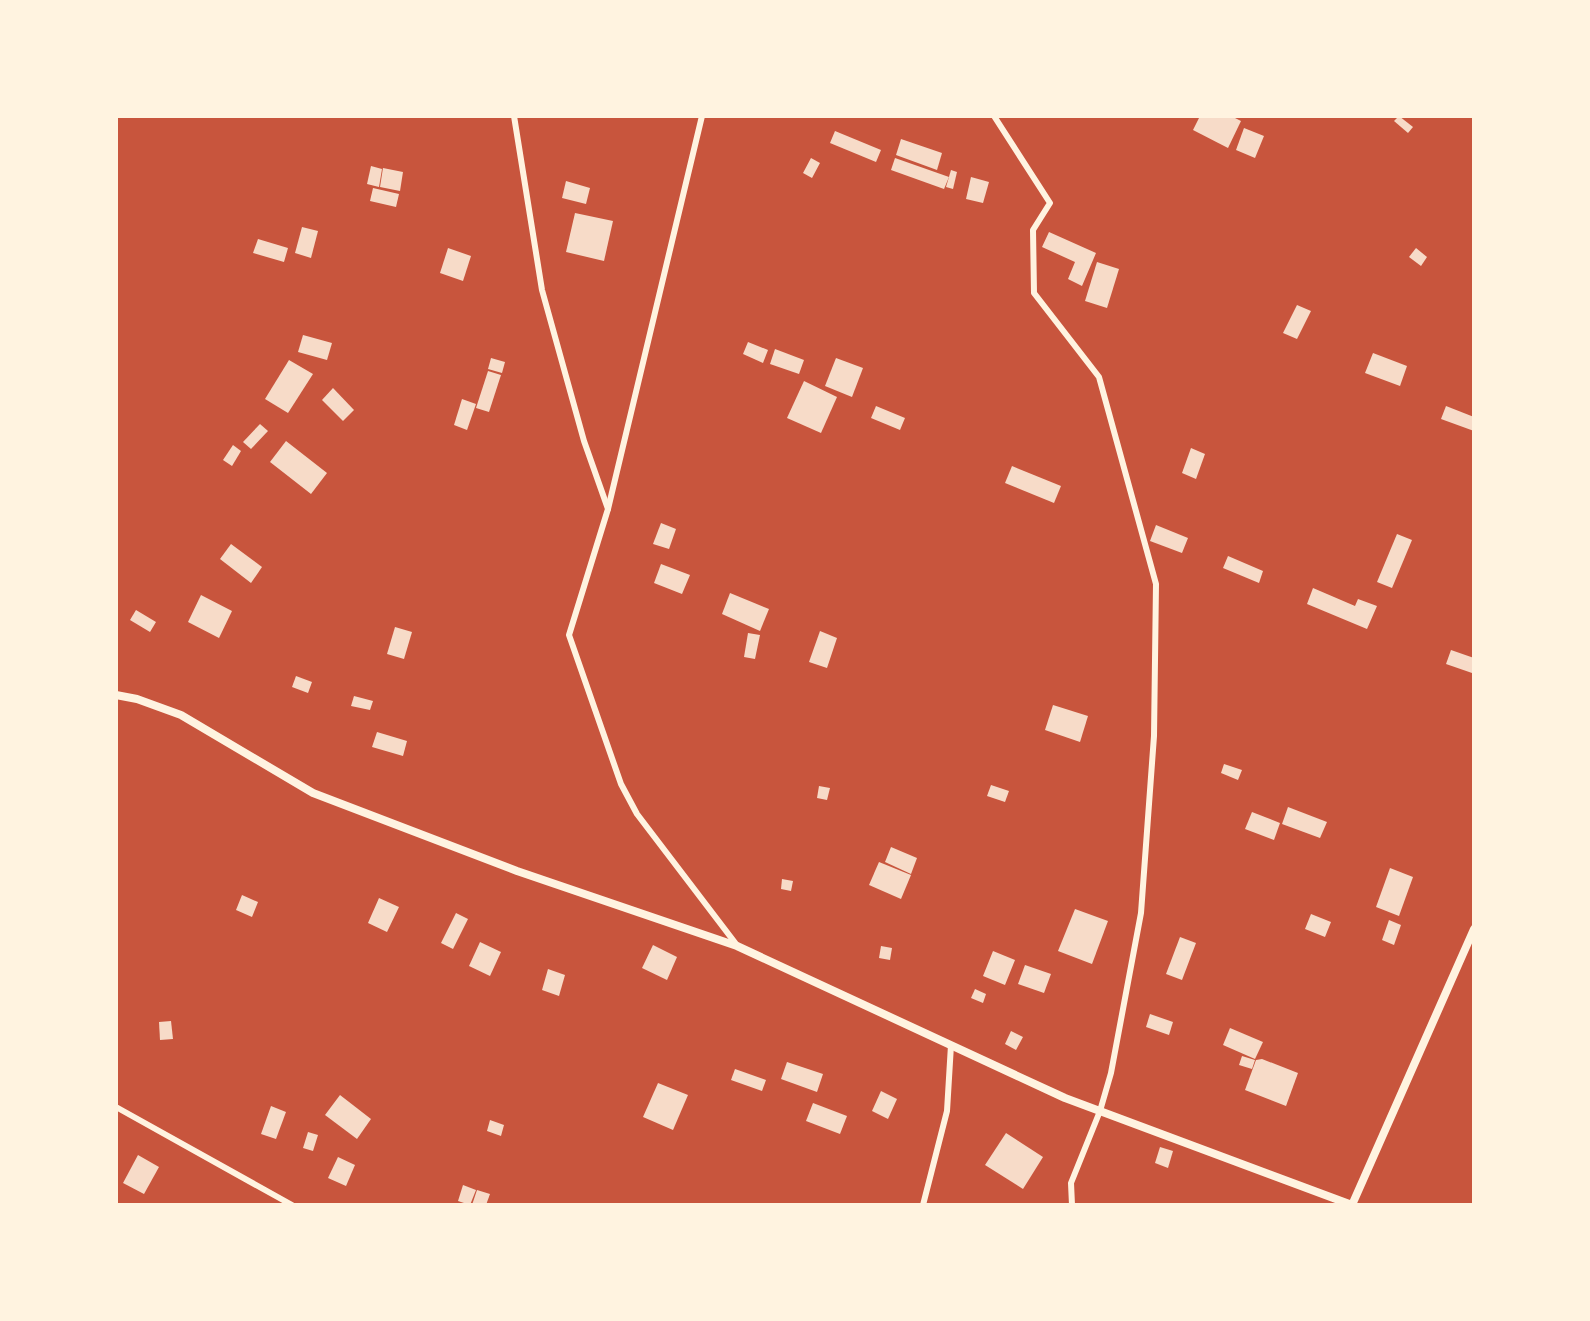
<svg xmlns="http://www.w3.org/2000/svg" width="1590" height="1321" font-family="'Source Serif 4',serif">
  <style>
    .building { fill: #f7dbc8 }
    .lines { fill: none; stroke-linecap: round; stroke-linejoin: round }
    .service { stroke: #fff3e0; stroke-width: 6 }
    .minor { stroke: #fff3e0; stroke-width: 8 }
  </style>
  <rect width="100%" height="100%" fill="#c8553d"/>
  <!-- building -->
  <g class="building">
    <polygon points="1200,116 1231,116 1241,121 1228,148 1193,130"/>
    <polygon points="1399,116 1413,127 1408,133 1394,121"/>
    <polygon points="1244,128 1264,136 1255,158 1236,150"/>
    <polygon points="835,131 881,150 876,162 830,143"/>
    <polygon points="901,139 942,153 937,170 896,155"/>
    <polygon points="811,158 820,163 812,178 803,173"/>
    <polygon points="895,158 949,177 944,189 891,170"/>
    <polygon points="371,166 382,169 379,187 367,184"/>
    <polygon points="383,168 403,172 400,191 380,187"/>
    <polygon points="951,170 957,172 953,189 946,187"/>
    <polygon points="971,177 989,182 983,203 966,199"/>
    <polygon points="566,181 590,188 586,204 562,198"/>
    <polygon points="373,188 399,194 396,207 370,201"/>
    <polygon points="575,213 613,221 604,261 566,252"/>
    <polygon points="302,227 318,231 311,258 295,253"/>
    <polygon points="1049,232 1096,253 1082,286 1068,279 1075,262 1042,247"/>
    <polygon points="258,239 288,248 284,262 253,253"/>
    <polygon points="448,248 471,256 463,281 440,273"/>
    <polygon points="1416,248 1427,257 1421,266 1409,257"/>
    <polygon points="1097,262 1119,269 1107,308 1085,301"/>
    <polygon points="1297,305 1311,311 1297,339 1283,333"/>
    <polygon points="303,335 332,343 327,360 298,352"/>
    <polygon points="748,342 768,350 763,363 743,354"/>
    <polygon points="775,349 804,360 799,374 770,364"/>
    <polygon points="1373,353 1407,366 1400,386 1365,373"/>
    <polygon points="491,358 505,362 502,373 488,369"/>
    <polygon points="836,358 863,368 852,397 825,386"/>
    <polygon points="289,360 313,374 288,413 265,399"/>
    <polygon points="488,371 501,375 489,412 476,408"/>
    <polygon points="804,381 837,397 821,433 787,418"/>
    <polygon points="333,388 354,410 343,421 322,400"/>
    <polygon points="462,399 476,404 467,430 454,425"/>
    <polygon points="876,406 905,418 900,430 871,418"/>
    <polygon points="1446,406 1474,417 1474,431 1441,419"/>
    <polygon points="260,424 268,431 251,449 243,442"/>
    <polygon points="286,441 327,473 311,494 270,462"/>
    <polygon points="233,445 241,451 232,466 223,460"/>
    <polygon points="1191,448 1205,454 1196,479 1182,473"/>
    <polygon points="1012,466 1061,486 1054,503 1005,483"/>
    <polygon points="661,523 676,529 669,549 653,544"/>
    <polygon points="1156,525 1188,538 1182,553 1150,541"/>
    <polygon points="1397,534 1412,540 1392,588 1377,582"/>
    <polygon points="231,544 262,567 251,583 220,559"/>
    <polygon points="1228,556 1263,571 1259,583 1223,568"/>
    <polygon points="661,564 690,575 682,594 654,583"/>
    <polygon points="1313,588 1355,606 1358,599 1377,606 1367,629 1307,604"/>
    <polygon points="730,593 769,609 760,631 722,614"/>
    <polygon points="201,595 232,611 219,638 188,622"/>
    <polygon points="136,610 156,622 150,632 130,620"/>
    <polygon points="395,627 412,632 404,659 387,654"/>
    <polygon points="820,631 837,638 827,668 809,662"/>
    <polygon points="748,633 760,635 755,659 744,657"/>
    <polygon points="1451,650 1474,658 1472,673 1446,664"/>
    <polygon points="296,676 312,682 308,693 292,687"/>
    <polygon points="354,696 373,701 370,710 351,706"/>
    <polygon points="1053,705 1088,716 1080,742 1045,730"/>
    <polygon points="377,732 407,741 403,756 372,747"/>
    <polygon points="1224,764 1242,770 1238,780 1221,773"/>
    <polygon points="991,785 1009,791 1005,802 987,796"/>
    <polygon points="819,786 830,788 827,800 817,798"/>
    <polygon points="1288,807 1327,822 1320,838 1282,824"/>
    <polygon points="1252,812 1280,823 1274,840 1245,829"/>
    <polygon points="891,847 917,858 911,874 885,862"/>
    <polygon points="879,862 911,875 901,899 869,885"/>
    <polygon points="1390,868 1413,877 1399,916 1376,907"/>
    <polygon points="782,879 793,881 791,891 781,889"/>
    <polygon points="242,895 258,902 252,917 236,910"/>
    <polygon points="379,898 399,907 387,932 368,923"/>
    <polygon points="1075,909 1108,921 1092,964 1058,951"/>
    <polygon points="456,913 468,919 453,949 441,943"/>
    <polygon points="1311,914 1331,922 1325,937 1305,929"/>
    <polygon points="1389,920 1401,925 1394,945 1382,940"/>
    <polygon points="1180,937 1196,943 1182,980 1166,974"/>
    <polygon points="480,942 501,952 490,976 469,966"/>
    <polygon points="653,945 677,957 667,980 642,968"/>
    <polygon points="881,946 892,948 890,960 879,958"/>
    <polygon points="993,951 1015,960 1005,985 983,976"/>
    <polygon points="1025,965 1051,974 1044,993 1018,984"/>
    <polygon points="548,969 565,975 559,996 542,990"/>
    <polygon points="975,989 986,994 983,1003 971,998"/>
    <polygon points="1150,1014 1173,1022 1169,1035 1146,1027"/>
    <polygon points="171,1021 173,1039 160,1040 159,1022"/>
    <polygon points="1230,1028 1263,1042 1255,1059 1223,1045"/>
    <polygon points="1011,1031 1023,1037 1016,1050 1005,1044"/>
    <polygon points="1242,1056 1255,1060 1252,1069 1239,1065"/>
    <polygon points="1262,1059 1298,1073 1286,1106 1245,1090 1256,1060"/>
    <polygon points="787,1062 823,1074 817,1092 781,1079"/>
    <polygon points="735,1069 766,1080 762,1091 731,1080"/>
    <polygon points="658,1083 688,1095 673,1130 643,1117"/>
    <polygon points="881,1091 897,1099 888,1119 872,1111"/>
    <polygon points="340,1095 371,1119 357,1139 325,1115"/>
    <polygon points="813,1103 847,1116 840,1134 806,1121"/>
    <polygon points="271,1106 286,1112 276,1139 261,1134"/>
    <polygon points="490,1120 504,1125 501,1136 487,1131"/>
    <polygon points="308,1132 318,1135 313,1151 303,1148"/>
    <polygon points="1006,1133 1043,1157 1023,1189 985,1165"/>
    <polygon points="1160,1147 1173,1151 1168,1168 1155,1163"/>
    <polygon points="138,1155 159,1167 144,1194 123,1183"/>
    <polygon points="338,1157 355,1165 346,1186 328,1178"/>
    <polygon points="463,1185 476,1190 470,1205 458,1201"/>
    <polygon points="477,1190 490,1194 486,1205 472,1205"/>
  </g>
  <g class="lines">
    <!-- service -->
    <g class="service">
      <polyline points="514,116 542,290 584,441 608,509 569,635 621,784 637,814 736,944"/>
      <polyline points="994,116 1050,203 1033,230 1034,293 1099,377 1156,584 1154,736 1141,913 1111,1073 1100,1111 1071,1183 1072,1205"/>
      <polyline points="608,509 702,116"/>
      <polyline points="116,1107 292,1205"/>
      <polyline points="923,1205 947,1111 951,1045"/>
    </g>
    <!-- minor -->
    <polyline class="minor" points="116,695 137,699 181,715 313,793 517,871 737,946 1065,1098 1352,1205 1474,929"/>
  </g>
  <!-- border -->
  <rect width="1590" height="1321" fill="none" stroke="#fff3e0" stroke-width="236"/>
</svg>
